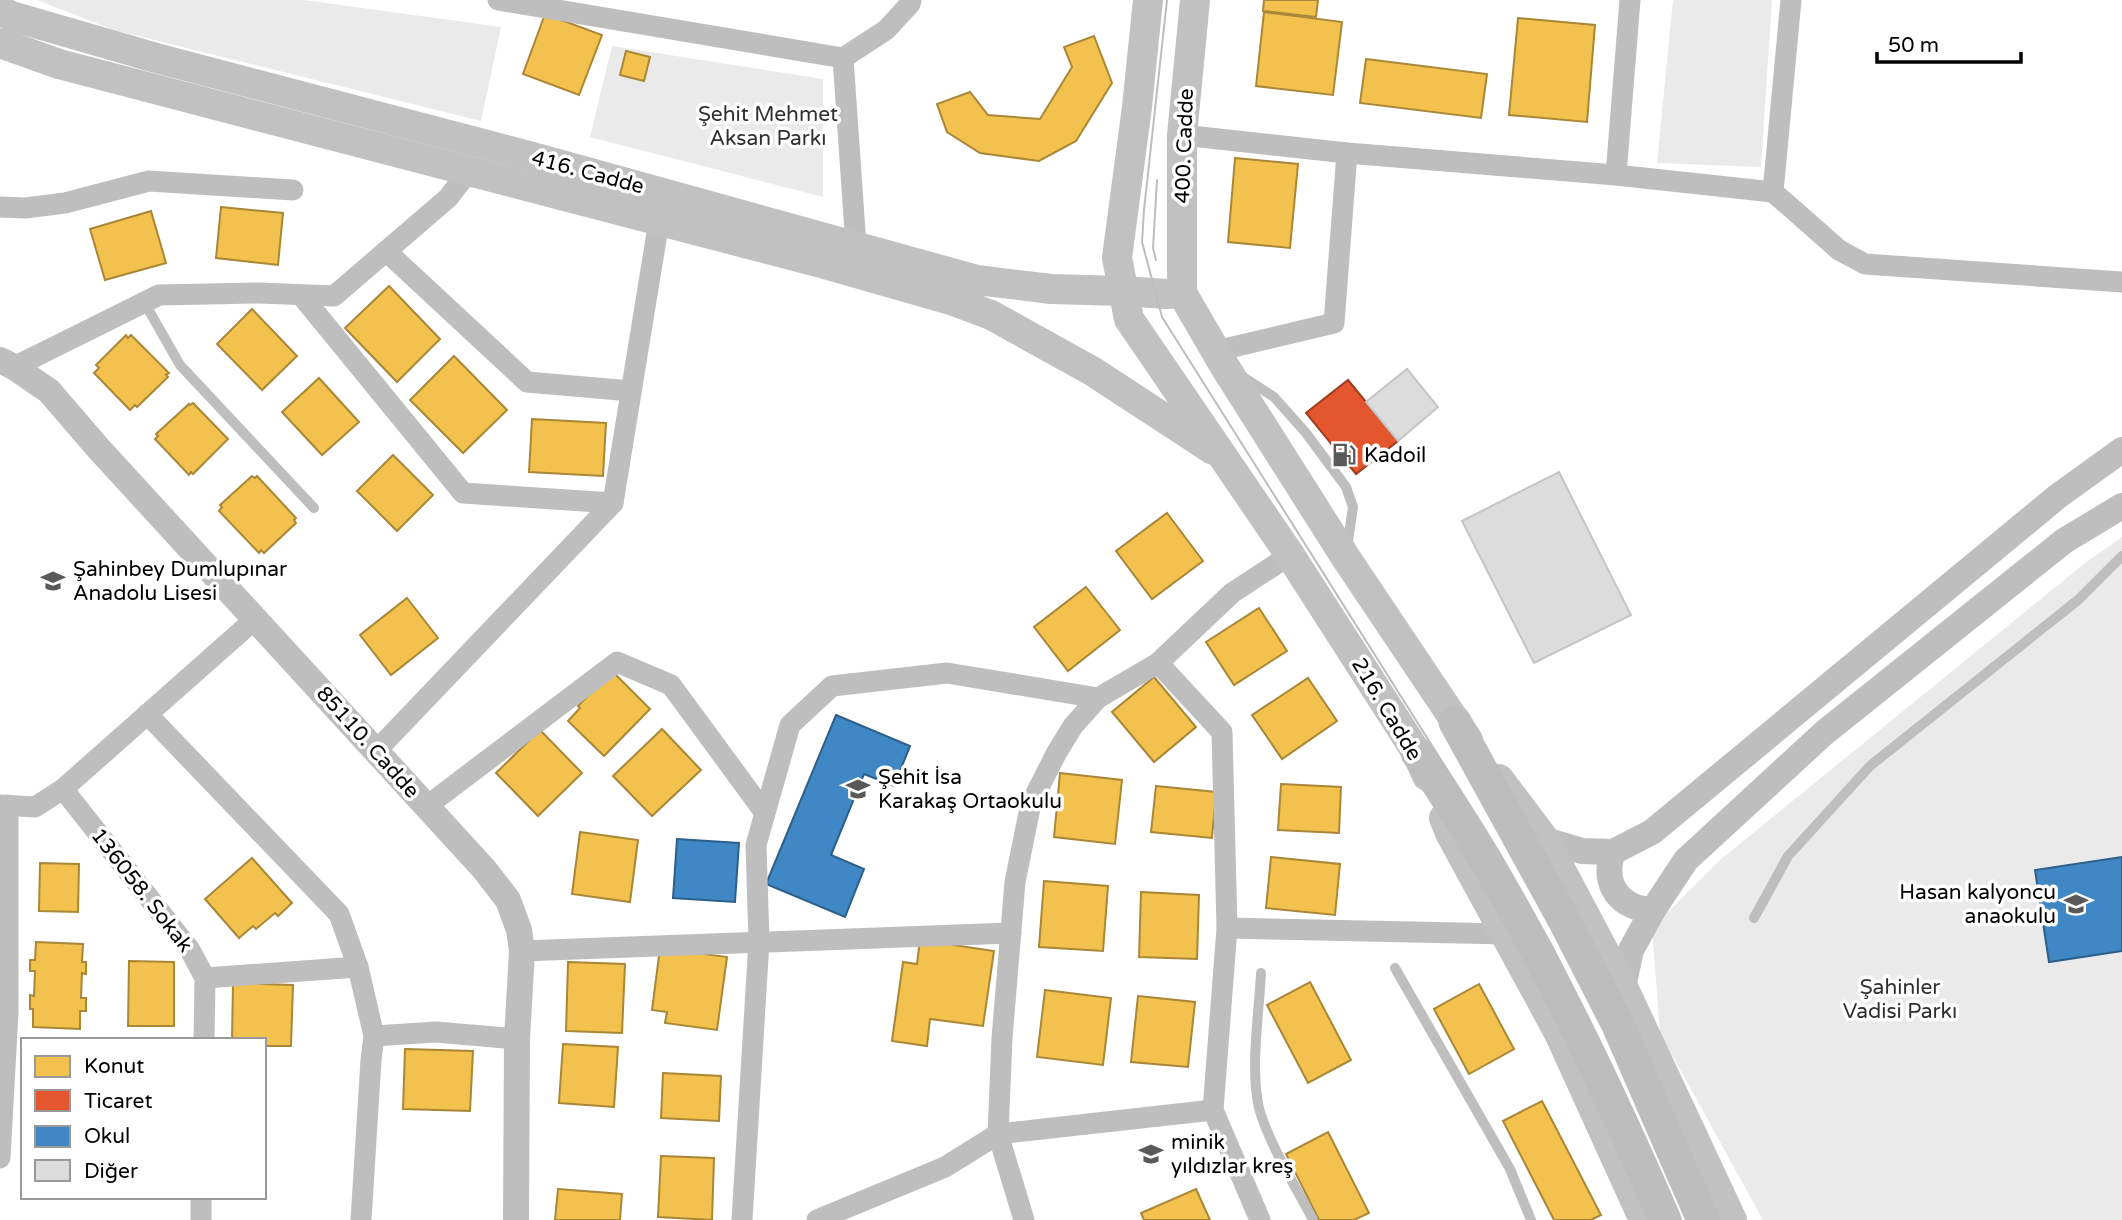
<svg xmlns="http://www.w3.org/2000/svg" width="2122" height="1220" font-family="'Varela Round',sans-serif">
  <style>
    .green { fill: #eaeaea }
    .homes { fill: #f2c14e; stroke: #a98737; stroke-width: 2 }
    .shops { fill: #e4572e; stroke: #a03d20; stroke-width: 2 }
    .schools { fill: #3f88c5; stroke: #2c5f8a; stroke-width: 2 }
    .building { fill: #dcdcdc; stroke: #c5c5c5; stroke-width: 2 }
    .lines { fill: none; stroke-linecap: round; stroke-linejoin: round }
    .service { stroke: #bebebe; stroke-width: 10 }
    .minor { stroke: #bebebe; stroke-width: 21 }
    .tertiary { stroke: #bebebe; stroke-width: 26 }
    .secondary { stroke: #c1c1c1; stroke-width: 30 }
    .primary { stroke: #bdbdbd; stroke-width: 33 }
    .tram { stroke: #bdbdbd; stroke-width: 2 }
    .labels { text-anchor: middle; stroke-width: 7; stroke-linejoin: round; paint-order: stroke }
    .park-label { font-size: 21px; fill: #2f2f2f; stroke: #fff }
    .street-label { font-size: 21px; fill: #000; stroke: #fff }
    .poi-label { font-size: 21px; fill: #000; stroke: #fff; text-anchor: start }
  </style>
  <rect width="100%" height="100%" fill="#fff"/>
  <!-- green -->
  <g class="green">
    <polygon points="37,0 304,0 501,27 481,121 114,30"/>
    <polygon points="1673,0 1772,0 1761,167 1657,163"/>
    <polygon points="612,46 823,79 823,197 590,137"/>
    <polygon points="2122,537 2122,1220 1763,1220 1660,1033 1652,928 1720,860 2085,563"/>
  </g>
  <!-- homes -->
  <g class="homes">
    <polygon points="1264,0 1318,0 1316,17 1263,11"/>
    <polygon points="1264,12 1342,22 1333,95 1256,86"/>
    <polygon points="545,14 602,35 579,95 523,74"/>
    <polygon points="1518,18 1595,25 1587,122 1509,115"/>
    <polygon points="1094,36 1112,83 1076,141 1039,161 980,153 947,132 937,104 970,92 988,115 1040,119 1072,67 1064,47"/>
    <polygon points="626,51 650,57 644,81 620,75"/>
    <polygon points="1366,59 1487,74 1481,118 1360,103"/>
    <polygon points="1235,158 1298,164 1290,248 1228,242"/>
    <polygon points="221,207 283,213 278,265 216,258"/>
    <polygon points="151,211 166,263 105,280 90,229"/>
    <polygon points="389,286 440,339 397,382 345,328"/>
    <polygon points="252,309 297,356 262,390 217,344"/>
    <polygon points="126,335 128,338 131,335 169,373 166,375 168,377 137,407 135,405 130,410 94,373 99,368 96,365"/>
    <polygon points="454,356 507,410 463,453 410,400"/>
    <polygon points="319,378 359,422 322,455 282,412"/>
    <polygon points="193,403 228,439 193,474 191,472 189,475 155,439 158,436 156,434 189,404 190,405"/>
    <polygon points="532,419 606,423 603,476 529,472"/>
    <polygon points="393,455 433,495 397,531 357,491"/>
    <polygon points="252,476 255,478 257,476 296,518 294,520 296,523 264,553 261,550 259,553 219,511 222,507 220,505"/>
    <polygon points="1167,513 1203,561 1152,599 1116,551"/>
    <polygon points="1086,587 1120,630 1068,671 1034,627"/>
    <polygon points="407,598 438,638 391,675 360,635"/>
    <polygon points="1259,608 1287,651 1234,685 1206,642"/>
    <polygon points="612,671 650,709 604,756 568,721 580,708 578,706"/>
    <polygon points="1154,677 1196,727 1154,762 1112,712"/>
    <polygon points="1308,678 1337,721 1282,759 1252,715"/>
    <polygon points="662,729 701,770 652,816 613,776"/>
    <polygon points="540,730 582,773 538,816 496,773"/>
    <polygon points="1060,773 1122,780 1115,844 1054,837"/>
    <polygon points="1281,784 1341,787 1339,833 1278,830"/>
    <polygon points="1156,786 1216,792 1212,838 1151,832"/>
    <polygon points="580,832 638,840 630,902 572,894"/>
    <polygon points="1271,857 1340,864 1335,915 1266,908"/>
    <polygon points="252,858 292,903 278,916 275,913 256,929 253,926 239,938 205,899"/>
    <polygon points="40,863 79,864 78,912 39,911"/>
    <polygon points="1044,881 1108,886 1103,951 1039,947"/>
    <polygon points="1141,892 1199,895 1197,959 1139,957"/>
    <polygon points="920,940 994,951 983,1026 930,1019 927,1046 892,1041 903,962 917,964"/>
    <polygon points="36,942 83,944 82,962 86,962 86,974 82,973 81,998 86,998 86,1011 80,1011 80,1029 33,1027 33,1009 30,1009 30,995 34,996 35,971 30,971 30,960 35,960"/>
    <polygon points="660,948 727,957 717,1030 665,1023 667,1012 652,1010"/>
    <polygon points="129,961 174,962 174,1026 128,1026"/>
    <polygon points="568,962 625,964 622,1033 566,1031"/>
    <polygon points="1310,982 1351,1060 1308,1083 1267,1005"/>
    <polygon points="233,983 293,985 291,1046 264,1046 264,1040 232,1040"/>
    <polygon points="1479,984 1514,1049 1469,1074 1434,1009"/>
    <polygon points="1045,990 1111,998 1103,1065 1037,1057"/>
    <polygon points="1138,996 1195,1002 1188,1067 1131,1062"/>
    <polygon points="563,1044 618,1047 614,1107 559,1103"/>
    <polygon points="405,1049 473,1051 470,1111 403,1109"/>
    <polygon points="663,1073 721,1076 719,1121 661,1118"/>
    <polygon points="1542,1101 1601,1215 1591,1220 1554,1220 1503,1121"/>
    <polygon points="1328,1132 1369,1213 1354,1220 1319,1220 1286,1154"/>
    <polygon points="661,1156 714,1158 712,1220 658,1217"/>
    <polygon points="558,1189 622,1194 620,1220 555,1220"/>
    <polygon points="1196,1189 1210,1220 1144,1220 1141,1213"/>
  </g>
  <!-- shops -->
  <polygon class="shops" points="1348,380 1398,441 1356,474 1306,413"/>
  <!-- schools -->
  <g class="schools">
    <polygon points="836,715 910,746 894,786 864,774 831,855 864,869 845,917 766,884"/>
    <polygon points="677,839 739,843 735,902 673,898"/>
    <polygon points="2122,857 2122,951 2049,962 2035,870"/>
  </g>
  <!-- building -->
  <g class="building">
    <polygon points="1407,369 1438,407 1398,441 1366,402"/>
    <polygon points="1559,472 1631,615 1534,663 1462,521"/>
  </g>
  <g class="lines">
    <!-- service -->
    <g class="service">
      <polyline points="144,302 180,365 314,508"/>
      <polyline points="1243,377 1274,397 1306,433 1346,487 1353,507 1347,548"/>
      <polyline points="1754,918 1788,856 1870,766 2078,600 2122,556"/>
      <polyline points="1395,968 1510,1169 1531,1220"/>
      <path d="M1261 973C1259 1014 1250 1068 1259 1108 1268 1142 1296 1187 1313 1220"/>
    </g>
    <!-- minor -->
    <g class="minor">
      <polyline points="498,0 843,58"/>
      <polyline points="1182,135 1347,153 1616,175 1773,192 1839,250 1865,264 2122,282"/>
      <polyline points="1616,175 1630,0"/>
      <polyline points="1773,192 1791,0"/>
      <polyline points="0,207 25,208 65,203 149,181 293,190"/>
      <polyline points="856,246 843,58 886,30 910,4 911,0"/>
      <polyline points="386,251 527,382 631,391"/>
      <polyline points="301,295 463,493 613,503"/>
      <polyline points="1216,351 1334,323 1347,153"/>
      <polyline points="14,367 159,295 260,293 334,296 448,198 469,171"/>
      <polyline points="1158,663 1222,732 1227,928 1213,1110 1260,1220"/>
      <polyline points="147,714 339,914 358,967 374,1036"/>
      <polyline points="376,751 613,503 659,221"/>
      <polyline points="63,789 190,950 205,978 204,1040"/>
      <polyline points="0,805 35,807 63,789 255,619"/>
      <polyline points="427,806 617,662 671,685 765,813"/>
      <polyline points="1227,928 1507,934"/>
      <polyline points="522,951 1011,933"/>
      <polyline points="205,978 358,967"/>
      <polyline points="0,1158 8,1013 8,805"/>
      <polyline points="201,1220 201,1197"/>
      <polyline points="361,1220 371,1060 374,1036 436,1032 517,1039"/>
      <polyline points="742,1220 759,941 756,845 790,725 832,686 947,673 1098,698"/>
      <polyline points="817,1220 945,1167 998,1134 1213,1110"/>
      <polyline points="1024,1220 998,1134 1002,1038 1015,882 1031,803 1057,752 1073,726 1098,698 1158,663 1232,593 1290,555"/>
    </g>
    <!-- tertiary -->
    <g class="tertiary">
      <polyline points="0,360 14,367 49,391 99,449 484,869 508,900 519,930 522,951 517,1039 516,1220"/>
      <polyline points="1545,840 1582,851 1613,852 1652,832 2058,496 2122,450"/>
      <path d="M1613 852C1601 884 1620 909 1653 910"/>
      <polyline points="1623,987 1631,950 1653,910 1686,860 1824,733 2064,541 2122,506"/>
    </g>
    <!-- secondary -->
    <g class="secondary">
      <polyline points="1148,0 1137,107 1117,258 1129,319 1290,555 1417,753 1427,776"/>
      <polyline points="0,10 11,16 156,58 540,159 977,280 1051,289 1123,291 1166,294 1182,293"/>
      <polyline points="0,43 59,64 825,264 951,300 991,315 1092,371 1213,450"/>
      <polyline points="1182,293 1225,367 1346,558 1468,740"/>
      <polyline points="1182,293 1182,135 1195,0"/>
      <polyline points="1499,779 1545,840 1623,987 1732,1220"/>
      <polyline points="1444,818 1450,833 1559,1033 1644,1220"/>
    </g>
    <!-- primary -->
    <g class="primary">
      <polyline points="1455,722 1564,920 1617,1023 1703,1220"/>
      <path d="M1417 753C1517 898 1595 1059 1665 1220"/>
    </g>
    <!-- tram -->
    <g class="tram">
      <polyline points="1167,0 1144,210 1142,242 1162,317 1499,852 1552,946 1604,1050 1681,1220"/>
      <polyline points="1156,260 1153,248 1157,180"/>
    </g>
  </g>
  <!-- icons -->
  <defs>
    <g id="fuel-bare" transform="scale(1.89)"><path d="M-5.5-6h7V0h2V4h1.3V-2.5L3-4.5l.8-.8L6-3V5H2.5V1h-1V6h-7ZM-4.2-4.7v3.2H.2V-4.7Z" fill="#595959" stroke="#fff" stroke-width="2.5" paint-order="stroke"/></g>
    <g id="school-bare" transform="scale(1.89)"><path d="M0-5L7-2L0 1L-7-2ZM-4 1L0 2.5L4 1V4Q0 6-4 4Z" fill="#595959" stroke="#fff" stroke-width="2.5" paint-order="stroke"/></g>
  </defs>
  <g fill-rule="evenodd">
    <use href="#fuel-bare" x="1344" y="455"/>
    <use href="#school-bare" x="53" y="581"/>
    <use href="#school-bare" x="858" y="789"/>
    <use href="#school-bare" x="2076" y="904"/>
    <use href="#school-bare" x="1151" y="1154"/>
  </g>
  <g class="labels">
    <!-- park labels -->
    <g class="park-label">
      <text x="768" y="121">Şehit Mehmet<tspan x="768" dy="24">Aksan Parkı</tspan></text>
      <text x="1900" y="994">Şahinler<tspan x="1900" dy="24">Vadisi Parkı</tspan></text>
    </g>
    <!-- street labels -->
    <g class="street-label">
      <text transform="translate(1184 146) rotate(-88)" y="7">400. Cadde</text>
      <text transform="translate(588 172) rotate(15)" y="7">416. Cadde</text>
      <text transform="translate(1387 709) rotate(59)" y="7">216. Cadde</text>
      <text transform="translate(368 742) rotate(48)" y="7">85110. Cadde</text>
      <text transform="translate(142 890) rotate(52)" y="7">136058. Sokak</text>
    </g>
    <!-- poi labels -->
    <g class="poi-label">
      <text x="1364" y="462">Kadoil</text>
      <text x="73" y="576">Şahinbey Dumlupınar<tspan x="73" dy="24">Anadolu Lisesi</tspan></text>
      <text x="878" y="784">Şehit İsa<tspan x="878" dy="24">Karakaş Ortaokulu</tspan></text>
      <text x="2056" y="899" text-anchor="end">Hasan kalyoncu<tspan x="2056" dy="24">anaokulu</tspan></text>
      <text x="1171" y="1149">minik<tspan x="1171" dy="24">yıldızlar kreş</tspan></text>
    </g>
  </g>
  <!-- legend -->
  <rect x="21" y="1038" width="245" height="161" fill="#ffffff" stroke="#999999" stroke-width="2"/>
  <rect x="35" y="1056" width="35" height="21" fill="#f2c14e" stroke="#999999" stroke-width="2"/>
  <text x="84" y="1073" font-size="21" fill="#000000">Konut</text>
  <rect x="35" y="1090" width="35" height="21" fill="#e4572e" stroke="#999999" stroke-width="2"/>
  <text x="84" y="1108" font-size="21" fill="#000000">Ticaret</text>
  <rect x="35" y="1126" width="35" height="21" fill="#3f88c5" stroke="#999999" stroke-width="2"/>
  <text x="84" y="1143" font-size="21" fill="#000000">Okul</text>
  <rect x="35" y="1160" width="35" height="21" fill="#dcdcdc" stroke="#999999" stroke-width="2"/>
  <text x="84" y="1178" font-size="21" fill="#000000">Diğer</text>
  <!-- scale -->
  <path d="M1877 52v10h144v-10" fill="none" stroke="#000000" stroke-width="3.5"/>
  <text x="1888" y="52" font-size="21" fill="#000000" stroke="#ffffff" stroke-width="5" paint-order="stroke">50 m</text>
</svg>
